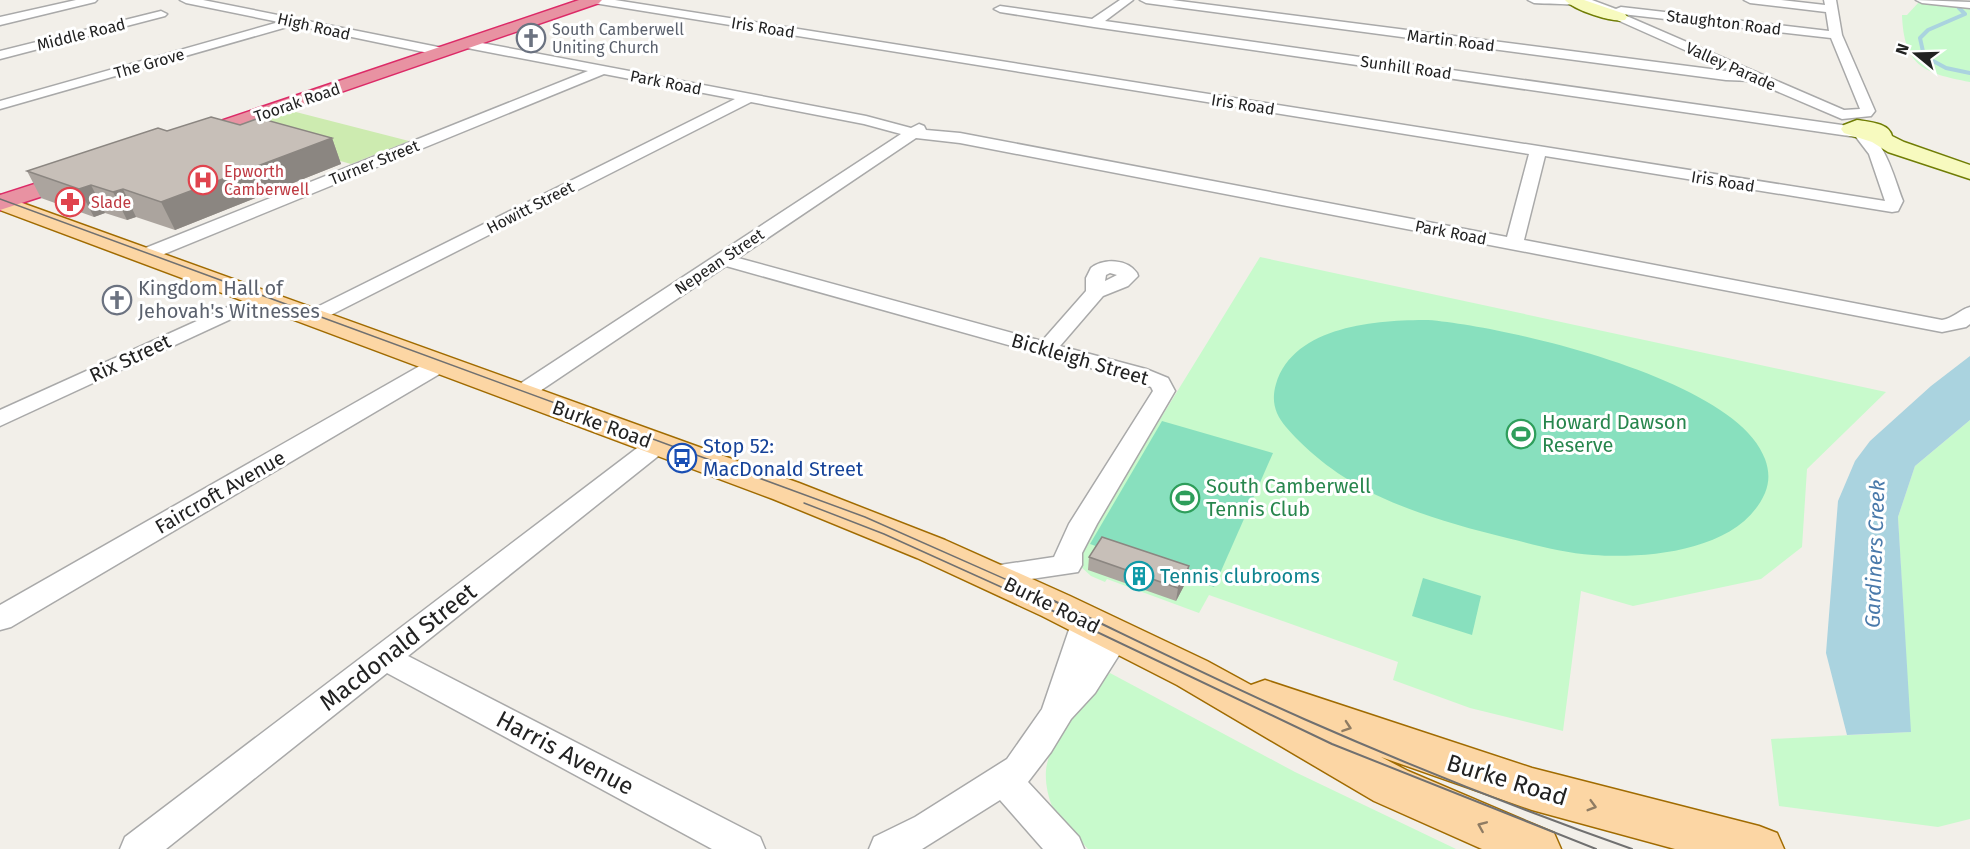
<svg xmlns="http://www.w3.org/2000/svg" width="1970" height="849" font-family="'Fira Sans',sans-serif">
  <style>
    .grass { fill: #cdebb0 }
    .park { fill: #c8facc }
    .pitch { fill: #88e0be }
    .water { fill: #aad3df }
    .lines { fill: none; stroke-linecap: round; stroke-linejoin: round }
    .stream { stroke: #aad3df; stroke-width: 4 }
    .street-casing { stroke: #a9a9a9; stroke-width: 3 }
    .secondary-casing { stroke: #707d05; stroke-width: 3 }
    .primary-casing { stroke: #a06b00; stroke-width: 3 }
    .highway-casing { stroke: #dc2a67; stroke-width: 3 }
    .street { fill: #fff; fill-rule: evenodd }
    .secondary { fill: #f7fabf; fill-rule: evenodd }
    .primary { fill: #fcd6a4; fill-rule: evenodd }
    .highway { fill: #e892a2; fill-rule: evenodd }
    .tram-far1 { stroke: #707070; stroke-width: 1.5 }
    .tram { stroke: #707070; stroke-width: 2 }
    .wall { fill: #aba49e }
    .shaded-wall { fill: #8b8681 }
    .building { fill: #c7bfb8; stroke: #8b8681; stroke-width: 1.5 }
    .oneway { stroke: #8f7c63 }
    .labels { text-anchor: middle; stroke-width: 6; stroke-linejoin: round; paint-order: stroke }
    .far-street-label { font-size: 16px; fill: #222; stroke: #fff }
    .far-worship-label { font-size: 16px; fill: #5b616d; stroke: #fff; text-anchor: start }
    .far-health-label { font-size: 16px; fill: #be3a42; stroke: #fff; text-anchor: start }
    .worship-label { font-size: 20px; fill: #5b616d; stroke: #fff; text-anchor: start }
    .street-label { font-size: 20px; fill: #222; stroke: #fff }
    .leisure-label { font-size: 20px; fill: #27864d; stroke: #fff; text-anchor: start }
    .transit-label { font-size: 20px; fill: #164399; stroke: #fff; text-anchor: start }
    .culture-label { font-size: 20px; fill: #0d838f; stroke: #fff; text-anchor: start }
    .water-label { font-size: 21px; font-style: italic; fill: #4a7aab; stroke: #fff }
    .near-street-label { font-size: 24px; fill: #222; stroke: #fff }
  </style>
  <rect width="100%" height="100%" fill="#f2efe9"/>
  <!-- grass -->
  <polygon class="grass" points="292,111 409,141 351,164 234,131"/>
  <!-- park -->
  <g class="park">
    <path d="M1919 2 1970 8V82C1923 73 1904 66 1902 15H1907Z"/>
    <polygon points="1260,257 1886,392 1807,469 1802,547 1761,579 1633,606 1581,591 1563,731 1470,708 1393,680 1398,662 1209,595 1199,613 1107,579 1105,582 1091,576 1079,565 1082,546"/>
    <polygon points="1970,420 1970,819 1938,827 1779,806 1771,739 1910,732 1898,517 1915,466"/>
    <path d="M1110 673 1295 772 1456 849H1088C1076 836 1060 822 1052 806 1047 794 1044 776 1047 764 1053 736 1088 691 1110 673Z"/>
  </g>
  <!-- pitch -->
  <g class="pitch">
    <path d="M1428 320C1505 326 1737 379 1765 459 1769 470 1770 481 1765 493 1740 551 1648 559 1593 555 1564 553 1536 545 1507 538 1462 527 1416 514 1374 494 1341 478 1309 454 1286 427 1275 414 1271 401 1276 384 1294 325 1378 320 1428 320Z"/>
    <polygon points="1162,421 1273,453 1214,587 1090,544"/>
    <polygon points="1423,578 1481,596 1472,635 1412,616"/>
  </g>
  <!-- water -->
  <polygon class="water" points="1970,356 1970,420 1915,466 1898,517 1911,732 1847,735 1826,653 1838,501 1855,461 1870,441 1931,386"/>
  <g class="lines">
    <!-- stream -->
    <polyline class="stream" points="1959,8 1965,14 1928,30 1920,38 1924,56 1946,68 1970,73"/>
    <!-- street casing -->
    <g class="street-casing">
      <g id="street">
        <polygon points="76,0 97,0 95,2 0,25 0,17"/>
        <polygon points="180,0 203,0 443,48 449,52 443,56 294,25 0,109 0,101 279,22 186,3"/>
        <path d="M588 0H615L1885 201 1869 154 1856 137 1094 27 1000 12 994 9 1000 6 1092 19 1120 0H1133L1105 21 1856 127C1885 135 1893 176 1903 201L1898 211 1892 212 1545 156 1524 240 1942 320C1954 318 1959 310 1970 307V324L1966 327 1942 332 960 143 916 138 738 258 1042 341 1086 291V278L1091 268C1104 258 1127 259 1137 273L1138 276 1128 286 1103 296 1060 346 1146 369 1168 378 1175 391 1097 524 1082 553V565L1078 572 990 585 980 582 976 575 980 568 1054 557 1069 524 1153 391 1151 387 1130 379 726 266 528 399 520 401 512 399 508 394 512 389 901 134 864 124 751 102 319 321 312 323 305 321 302 317 305 313 735 99 604 74 152 259H138L136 255 138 251 588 71 462 47 460 44 466 40 866 116 911 128 919 124 924 126 926 130 960 133 1507 237 1529 154 594 3ZM1110 273 1117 275 1105 281 1106 275Z"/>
        <path d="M1140 0H1172L1734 72 1615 19C1594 1 1561 5 1534 3L1528 0H1592L1616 9 1621 7 1829 31 1826 12 1750 3 1744 0H1781L1825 5 1824 0H1836L1842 35 1875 111 1871 116 1842 119 1753 81 1726 80 1146 3ZM1622 14 1831 38 1860 109 1844 110Z"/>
        <polygon points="1916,0 1970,2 1970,8 1922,3"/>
        <polygon points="161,11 167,14 165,16 0,59 0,51"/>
        <polygon points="261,292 268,294 271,298 268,302 0,426 0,410"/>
        <polygon points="440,357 448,359 451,364 448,369 11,627 0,630 0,605 432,359"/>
        <polygon points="658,437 667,439 670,444 667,449 408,656 760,837 765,849 712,849 387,673 166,849 120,849 125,837 649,439"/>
        <path d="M1087 610 1098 613 1102 621 1095 642C1106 628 1108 622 1127 628L1131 636 1095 693 1071 719 1051 752 1028 782 1079 837 1084 849H1043L1000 800 922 849H869L874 837 915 817 1007 759 1042 709 1072 621 1076 613Z"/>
      </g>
    </g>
    <!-- secondary casing -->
    <g class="secondary-casing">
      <g id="secondary">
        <path d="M1565 0H1584L1625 14 1627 17 1625 20C1612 23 1574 10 1565 0Z"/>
        <path d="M1857 120C1870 122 1889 123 1892 136L1904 142 1970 165V179L1888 152 1872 142 1844 133 1841 129 1844 125Z"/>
      </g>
    </g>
    <!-- primary casing -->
    <g class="primary-casing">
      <polygon id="primary" points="0,195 799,483 945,540 1070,596 1207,661 1251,685 1265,680 1532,768 1759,826 1777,833 1784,849 1675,849 1532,810 1381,757 1408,771 1554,833 1561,849 1482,849 1374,801 1177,685 1042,616 917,558 773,499 0,210"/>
    </g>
    <!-- highway casing -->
    <g class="highway-casing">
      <g id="highway">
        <polygon points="579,0 602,0 599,3 199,141 192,143 185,141 181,137 185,133"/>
        <polygon points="81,169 89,171 92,176 89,181 0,210 0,195"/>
      </g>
    </g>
    <!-- street -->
    <use href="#street" class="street"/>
    <!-- secondary -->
    <use href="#secondary" class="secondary"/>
    <!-- primary -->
    <use href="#primary" class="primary"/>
    <!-- highway -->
    <use href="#highway" class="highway"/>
    <!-- tram-far1 -->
    <g class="tram-far1">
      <polyline points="0,199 865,517 1032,591"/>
      <polyline points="804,503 884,534 1010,591"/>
    </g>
    <!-- tram -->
    <g class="tram">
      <polyline points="1007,589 1332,744 1596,849"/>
      <path d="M1029 589C1120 632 1211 678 1304 719 1411 766 1521 810 1632 849"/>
    </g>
  </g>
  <!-- wall -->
  <g class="wall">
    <polygon points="240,125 332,138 341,164 175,230 136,217 127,220 105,213 94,217 41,198 27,171 167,131"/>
    <polygon points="1089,557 1189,566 1187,580 1176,601 1088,570"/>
  </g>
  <!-- shaded-wall -->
  <g class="shaded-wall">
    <polygon points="332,138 341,164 175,230 161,202"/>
    <polygon points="91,185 105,213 94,217 79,189"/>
    <polygon points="123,189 136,217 127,220 113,192"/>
    <polygon points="1189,566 1187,580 1176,601 1178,588"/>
  </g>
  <!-- building -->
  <g class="building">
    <polygon points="211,117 240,125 259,118 332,138 161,202 123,189 113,192 91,185 79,189 27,171 158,128 167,131"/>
    <polygon points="1102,537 1189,566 1178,588 1089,557"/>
  </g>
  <!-- one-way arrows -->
  <defs><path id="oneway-chevron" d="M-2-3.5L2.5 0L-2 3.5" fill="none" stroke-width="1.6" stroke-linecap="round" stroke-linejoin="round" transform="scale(1.5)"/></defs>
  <g class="oneway">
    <use href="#oneway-chevron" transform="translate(1347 727) rotate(19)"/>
    <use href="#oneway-chevron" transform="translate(1592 806) rotate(16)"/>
    <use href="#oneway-chevron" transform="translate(1482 826) rotate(-157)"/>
  </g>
  <!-- icons -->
  <defs>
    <g id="church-ring" transform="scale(1.5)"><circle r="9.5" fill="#fff" stroke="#6b7280" stroke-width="1.5"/><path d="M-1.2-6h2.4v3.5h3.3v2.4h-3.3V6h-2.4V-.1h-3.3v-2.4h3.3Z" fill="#6b7280"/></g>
    <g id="hospital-ring" transform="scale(1.5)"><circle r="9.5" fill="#fff" stroke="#e0444e" stroke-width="1.5"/><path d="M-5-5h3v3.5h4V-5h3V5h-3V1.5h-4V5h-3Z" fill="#e0444e"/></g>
    <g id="pharmacy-ring" transform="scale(1.5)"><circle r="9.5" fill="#fff" stroke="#e0444e" stroke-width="1.5"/><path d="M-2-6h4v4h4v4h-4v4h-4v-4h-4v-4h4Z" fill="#e0444e"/></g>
    <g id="stadium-ring" transform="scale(1.5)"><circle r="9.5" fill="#fff" stroke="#2e9e5b" stroke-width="1.5"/><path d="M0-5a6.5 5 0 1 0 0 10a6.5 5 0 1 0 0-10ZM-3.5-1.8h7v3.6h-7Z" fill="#2e9e5b"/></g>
    <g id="bus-ring" transform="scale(1.5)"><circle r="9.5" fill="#fff" stroke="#1a4fb4" stroke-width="1.5"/><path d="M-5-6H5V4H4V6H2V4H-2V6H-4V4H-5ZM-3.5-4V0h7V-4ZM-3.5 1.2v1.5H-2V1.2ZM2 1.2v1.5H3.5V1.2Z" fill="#1a4fb4"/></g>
    <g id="building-ring" transform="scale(1.5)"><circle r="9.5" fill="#fff" stroke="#0f9aa8" stroke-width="1.5"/><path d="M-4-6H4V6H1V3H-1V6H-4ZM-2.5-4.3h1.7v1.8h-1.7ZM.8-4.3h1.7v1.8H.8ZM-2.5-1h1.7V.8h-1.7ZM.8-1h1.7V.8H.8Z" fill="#0f9aa8"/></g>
  </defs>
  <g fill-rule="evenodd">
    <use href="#church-ring" x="531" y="38"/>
    <use href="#hospital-ring" x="203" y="180"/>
    <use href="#pharmacy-ring" x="70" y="202"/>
    <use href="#church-ring" x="117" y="300"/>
    <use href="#stadium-ring" x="1521" y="434"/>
    <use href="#bus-ring" x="682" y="458"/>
    <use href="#stadium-ring" x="1185" y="498"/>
    <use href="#building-ring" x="1139" y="576"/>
  </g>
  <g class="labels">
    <!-- far-street labels -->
    <g class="far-street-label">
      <text transform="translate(1724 22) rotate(7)" y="6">Staughton Road</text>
      <text transform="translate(314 26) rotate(13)" y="6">High Road</text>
      <text transform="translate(763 27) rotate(9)" y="6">Iris Road</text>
      <text transform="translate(81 34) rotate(-14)" y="6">Middle Road</text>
      <text transform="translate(1451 40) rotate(7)" y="6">Martin Road</text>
      <text transform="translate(149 63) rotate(-16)" y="6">The Grove</text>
      <text transform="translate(1731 66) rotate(24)" y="6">Valley Parade</text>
      <text transform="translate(1406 67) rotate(8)" y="6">Sunhill Road</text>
      <text transform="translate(666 82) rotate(11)" y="6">Park Road</text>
      <text transform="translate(297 102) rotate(-19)" y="6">Toorak Road</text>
      <text transform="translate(1243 104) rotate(9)" y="6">Iris Road</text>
      <text transform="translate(374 162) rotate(-22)" y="6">Turner Street</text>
      <text transform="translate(1723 181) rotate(9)" y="6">Iris Road</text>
      <text transform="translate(530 207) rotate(-27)" y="6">Howitt Street</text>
      <text transform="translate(1451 232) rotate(11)" y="6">Park Road</text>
      <text transform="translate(719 261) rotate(-34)" y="6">Nepean Street</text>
    </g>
    <!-- far-worship labels -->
    <g class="far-worship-label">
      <text x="552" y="35">South Camberwell<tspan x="552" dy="18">Uniting Church</tspan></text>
    </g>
    <!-- far-health labels -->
    <g class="far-health-label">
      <text x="224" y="177">Epworth<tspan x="224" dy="18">Camberwell</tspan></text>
      <text x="91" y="208">Slade</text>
    </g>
    <!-- worship labels -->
    <g class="worship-label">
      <text x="138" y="295">Kingdom Hall of<tspan x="138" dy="23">Jehovah's Witnesses</tspan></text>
    </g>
    <!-- street labels -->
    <g class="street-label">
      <text transform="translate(130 358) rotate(-25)" y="7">Rix Street</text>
      <text transform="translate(1080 359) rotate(16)" y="7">Bickleigh Street</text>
      <text transform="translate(602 424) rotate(20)" y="7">Burke Road</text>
      <text transform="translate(220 492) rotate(-30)" y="7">Faircroft Avenue</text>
      <text transform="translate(1052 605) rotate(26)" y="7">Burke Road</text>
    </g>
    <!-- leisure labels -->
    <g class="leisure-label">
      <text x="1542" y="429">Howard Dawson<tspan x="1542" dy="23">Reserve</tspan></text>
      <text x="1206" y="493">South Camberwell<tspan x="1206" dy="23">Tennis Club</tspan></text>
    </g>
    <!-- transit labels -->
    <g class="transit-label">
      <text x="703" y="453">Stop 52:<tspan x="703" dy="23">MacDonald Street</tspan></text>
    </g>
    <!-- culture labels -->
    <g class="culture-label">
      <text x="1160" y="583">Tennis clubrooms</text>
    </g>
    <!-- water labels -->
    <g class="water-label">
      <text transform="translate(1875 554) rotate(-88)" y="7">Gardiners Creek</text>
    </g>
    <!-- near-street labels -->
    <g class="near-street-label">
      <text transform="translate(398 647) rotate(-38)" y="8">Macdonald Street</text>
      <text transform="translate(565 753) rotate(28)" y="8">Harris Avenue</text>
      <text transform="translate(1507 780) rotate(17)" y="8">Burke Road</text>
    </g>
  </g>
  <!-- north arrow -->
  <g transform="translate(1916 54) rotate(289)" stroke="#ffffff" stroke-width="4.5" paint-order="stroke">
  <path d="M0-4.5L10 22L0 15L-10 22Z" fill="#222222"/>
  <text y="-9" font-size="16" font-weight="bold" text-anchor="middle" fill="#222222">N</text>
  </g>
</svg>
